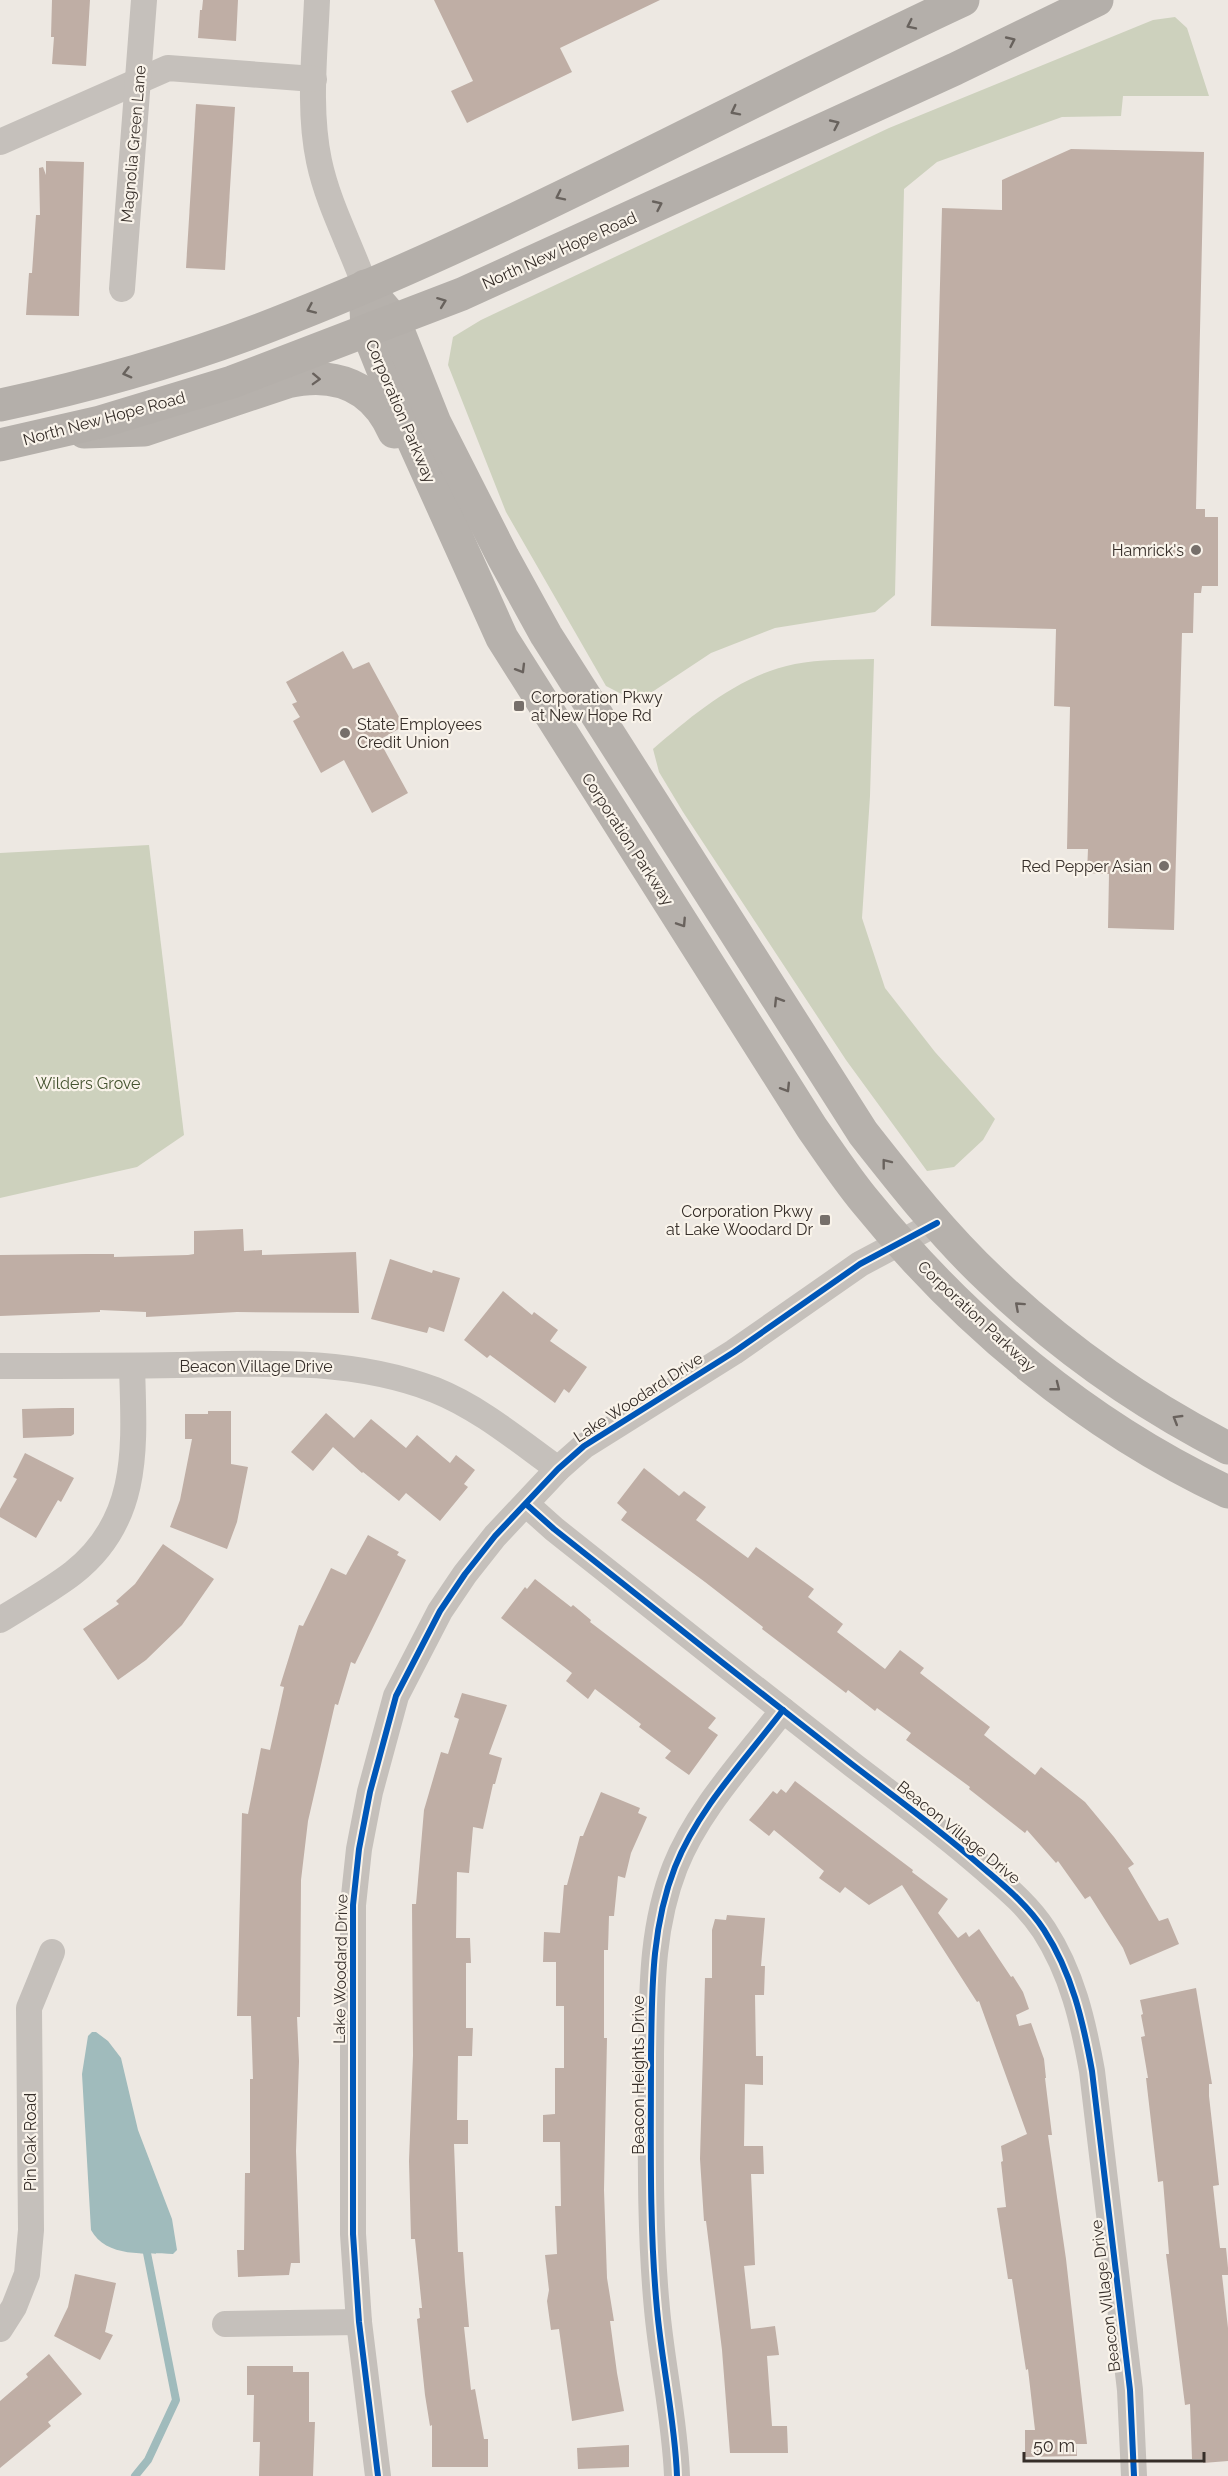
<svg xmlns="http://www.w3.org/2000/svg" width="1228" height="2476" font-family="Raleway,sans-serif">
  <style>
    .green { fill: #cdd1bd }
    .water { fill: #a0bbbc }
    .lines { fill: none; stroke-linecap: round; stroke-linejoin: round }
    .stream { stroke: #a0bbbc; stroke-width: 8 }
    .building { fill: #bfaea5 }
    .minor { stroke: #c5c0bb; stroke-width: 26 }
    .secondary { stroke: #b6b1ac; stroke-width: 33 }
    .primary { stroke: #b4afaa; stroke-width: 33 }
    .cycleway-casing { stroke: #f9f3ea; stroke-width: 10 }
    .cycleway { stroke: #0057b8; stroke-width: 6 }
    .oneway { stroke: #68625d }
    .oneway2 { stroke: #69625d }
    .poi-dot { fill: #766f6a; stroke: #f9f3ea; stroke-width: 2 }
    .labels { text-anchor: middle; stroke-width: 4.5; stroke-linejoin: round; paint-order: stroke }
    .street-label { font-size: 16px; fill: #362e29; stroke: #f9f3ea }
    .poi-label { font-size: 16px; fill: #362e29; stroke: #f9f3ea; text-anchor: end }
    .park-label { font-size: 16px; fill: #44532f; stroke: #f9f3ea }
  </style>
  <rect width="100%" height="100%" fill="#ede8e2"/>
  <!-- green -->
  <g class="green">
    <polygon points="1175,17 1187,28 1209,96 1123,96 1121,116 1062,117 937,162 904,189 895,595 875,612 775,628 711,653 637,702 606,686 506,512 448,365 453,337 481,320 889,128 1153,20"/>
    <path d="M874 659 870 796 862 918 885 988 935 1052 995 1119 983 1140 954 1167 927 1171 846 1060 683 812 659 772 653 749C695 713 740 675 795 664 820 659 848 660 874 659Z"/>
    <polygon points="149,845 184,1135 137,1167 0,1198 0,853"/>
  </g>
  <!-- water -->
  <path class="water" d="M92 2032H96L108 2041 121 2058 138 2130 172 2219 177 2250 173 2254C146 2253 106 2258 91 2230L82 2074 88 2036Z"/>
  <g class="lines">
    <!-- stream -->
    <polyline class="stream" points="135,2476 148,2460 176,2400 147,2253"/>
  </g>
  <!-- building -->
  <g class="building">
    <polygon points="52,0 90,0 86,66 52,64 54,37 51,37"/>
    <polygon points="203,0 238,0 236,41 198,38 200,10 202,10"/>
    <polygon points="434,0 660,0 560,48 572,72 467,123 451,91 473,81"/>
    <polygon points="196,104 235,107 225,270 186,268"/>
    <polygon points="1071,149 1204,152 1196,509 1205,509 1205,517 1218,517 1218,586 1202,586 1201,593 1194,593 1193,633 1182,633 1174,930 1108,928 1109,874 1087,873 1088,849 1067,849 1070,707 1054,706 1056,629 931,626 942,208 1002,210 1002,180"/>
    <polygon points="46,161 84,162 79,316 26,315 29,273 32,273 36,215 40,215 39,168 43,167 46,175"/>
    <polygon points="343,651 353,669 369,662 404,726 379,740 408,793 372,813 344,760 321,773 293,721 300,717 292,704 297,702 286,682"/>
    <polygon points="243,1229 244,1251 262,1250 262,1255 356,1252 359,1313 237,1312 146,1317 146,1312 100,1310 100,1312 0,1316 0,1255 86,1254 114,1254 114,1257 188,1255 194,1254 194,1231"/>
    <polygon points="390,1259 432,1273 433,1270 460,1278 444,1332 429,1327 427,1333 371,1319"/>
    <polygon points="503,1291 532,1315 534,1312 558,1330 550,1341 587,1367 569,1393 564,1389 555,1403 490,1355 487,1358 464,1340"/>
    <polygon points="62,1408 74,1408 74,1434 71,1436 23,1438 22,1409"/>
    <polygon points="208,1411 231,1411 231,1464 248,1467 237,1522 227,1549 170,1527 180,1500 192,1439 185,1439 185,1414 208,1414"/>
    <polygon points="326,1413 354,1438 371,1419 406,1448 417,1435 450,1463 456,1455 475,1470 464,1484 468,1487 440,1521 406,1493 399,1501 363,1472 362,1473 333,1447 313,1471 291,1452"/>
    <polygon points="25,1453 74,1478 61,1502 58,1500 36,1538 0,1517 0,1509 17,1479 13,1477"/>
    <polygon points="644,1468 679,1496 684,1491 706,1507 696,1520 748,1558 756,1547 814,1589 808,1597 843,1624 837,1632 885,1669 900,1650 924,1668 920,1673 990,1727 984,1735 1035,1775 1041,1767 1085,1802 1114,1837 1134,1864 1128,1868 1159,1921 1168,1918 1179,1944 1130,1965 1123,1948 1090,1896 1085,1899 1058,1861 1056,1863 1027,1830 1025,1833 969,1789 970,1787 906,1740 911,1733 877,1708 875,1711 848,1690 846,1693 762,1629 763,1627 705,1582 621,1520 627,1512 617,1503"/>
    <polygon points="368,1535 399,1552 397,1555 406,1560 355,1664 351,1662 338,1705 335,1704 308,1821 301,1880 300,2017 297,2017 299,2061 296,2151 300,2263 291,2263 289,2275 238,2277 237,2250 244,2250 245,2173 250,2173 250,2079 253,2079 251,2016 237,2016 242,1813 248,1814 261,1748 270,1750 284,1687 280,1686 299,1625 303,1626 331,1568 346,1575"/>
    <polygon points="163,1544 214,1579 182,1625 146,1660 118,1680 83,1629 119,1604 116,1601 135,1584"/>
    <polygon points="535,1579 571,1607 573,1605 591,1620 590,1622 716,1718 708,1728 718,1735 689,1775 665,1758 671,1751 639,1727 641,1724 595,1689 588,1699 566,1681 572,1673 501,1618 525,1587 527,1589"/>
    <polygon points="462,1693 507,1705 489,1754 502,1758 495,1784 493,1784 483,1829 473,1827 469,1873 457,1872 456,1938 470,1938 471,1963 466,1963 466,2028 473,2028 472,2056 458,2056 457,2120 468,2120 468,2144 454,2144 458,2252 463,2252 465,2282 469,2327 464,2327 471,2390 475,2389 484,2439 488,2439 488,2467 432,2467 432,2425 430,2426 425,2395 417,2319 420,2318 419,2308 422,2308 415,2239 411,2239 409,2161 413,2055 412,1904 416,1904 424,1810 441,1752 448,1754 459,1719 454,1717"/>
    <polygon points="795,1781 913,1870 912,1872 948,1899 938,1913 958,1938 966,1932 969,1937 979,1929 1011,1977 1013,1976 1023,1992 1029,2009 1016,2015 1019,2026 1031,2023 1044,2059 1046,2078 1045,2078 1052,2135 1048,2135 1066,2259 1087,2444 1076,2444 1077,2456 1025,2457 1025,2430 1035,2430 1028,2369 1026,2370 1012,2279 1008,2279 997,2208 1006,2207 1001,2162 1003,2161 1001,2146 1027,2134 979,2001 977,2002 902,1885 869,1905 845,1887 840,1893 819,1878 824,1871 774,1830 769,1836 749,1820 773,1791 777,1794 781,1789 786,1793"/>
    <polygon points="601,1792 640,1808 638,1813 647,1817 631,1853 625,1878 618,1876 614,1916 609,1916 608,1950 604,1950 604,2038 607,2038 604,2190 607,2278 614,2321 610,2321 617,2373 624,2411 572,2421 559,2329 551,2330 547,2301 549,2290 545,2255 557,2254 555,2206 561,2206 560,2142 543,2142 543,2115 555,2114 555,2068 564,2068 564,2006 556,2006 556,1962 543,1962 544,1932 560,1933 564,1885 567,1885 580,1836 583,1836"/>
    <polygon points="727,1915 765,1918 761,1966 765,1966 764,1995 755,1995 756,2056 763,2056 763,2085 745,2084 744,2146 763,2146 764,2174 751,2174 755,2265 744,2266 751,2329 775,2326 779,2355 767,2356 772,2426 787,2426 788,2453 730,2453 722,2350 706,2221 704,2221 700,2159 705,1978 712,1978 712,1930 715,1919 726,1920"/>
    <polygon points="1196,1988 1212,2084 1209,2084 1209,2096 1219,2185 1213,2186 1220,2248 1226,2248 1228,2268 1228,2275 1222,2275 1228,2328 1228,2461 1203,2463 1203,2459 1192,2459 1190,2404 1185,2405 1166,2254 1169,2254 1163,2181 1158,2182 1146,2078 1148,2078 1141,2037 1145,2036 1141,2015 1143,2014 1140,2000"/>
    <polygon points="75,2274 116,2283 105,2332 113,2335 100,2360 54,2336 68,2307"/>
    <polygon points="49,2354 82,2394 48,2422 51,2426 0,2468 0,2401 28,2377 26,2374"/>
    <polygon points="247,2366 293,2366 293,2372 309,2372 309,2422 315,2422 313,2476 259,2476 260,2442 253,2442 254,2395 247,2395"/>
    <polygon points="629,2445 629,2467 578,2469 577,2448"/>
  </g>
  <g class="lines">
    <!-- minor -->
    <g class="minor">
      <path d="M317 0C315 52 308 109 319 161 328 204 350 244 365 286"/>
      <polyline points="0,142 168,68 314,79"/>
      <polyline points="122,289 144,0"/>
      <path d="M0 1366C59 1366 119 1366 178 1365 265 1363 352 1358 435 1390 480 1408 519 1441 558 1469"/>
      <path d="M526 1504 554 1529C653 1608 753 1687 853 1765 896 1798 940 1830 981 1866 1004 1886 1027 1904 1044 1930 1072 1973 1083 2021 1092 2071L1130 2390 1134 2476"/>
      <path d="M0 1620C24 1605 51 1590 73 1573 142 1519 134 1443 132 1366"/>
      <polyline points="225,2324 359,2322"/>
      <polyline points="0,2329 14,2307 27,2274 31,2230 29,2008 52,1952"/>
      <polyline points="378,2476 359,2322 353,2234 353,1905 359,1849 370,1792 396,1696 440,1611 465,1574 495,1536 558,1469 584,1446 734,1352 860,1264 937,1223"/>
      <path d="M677 2476C675 2421 662 2365 657 2309 649 2225 651 2140 651 2055 652 1991 651 1928 675 1867 698 1809 745 1760 783 1710"/>
    </g>
    <!-- secondary -->
    <g class="secondary">
      <path d="M365 286 367 330 397 405 502 638 812 1128C829 1152 846 1178 865 1201 963 1322 1087 1426 1228 1492"/>
      <path d="M376 299 394 320 435 423 503 557 546 635 863 1133C903 1184 944 1236 991 1280 1061 1347 1142 1404 1228 1448"/>
      <path d="M84 432 144 430 287 382C335 371 374 386 394 432"/>
    </g>
    <!-- primary -->
    <g class="primary">
      <path d="M0 405C99 384 198 355 292 317 522 226 739 104 963 0"/>
      <polyline points="0,445 100,422 232,382 462,294 955,69 1097,0"/>
    </g>
    <!-- cycleway casing -->
    <g class="cycleway-casing">
      <g id="cycleway">
        <path d="M526 1504 554 1529C653 1608 753 1687 853 1765 896 1798 940 1830 981 1866 1004 1886 1027 1904 1044 1930 1072 1973 1083 2021 1092 2071L1130 2390 1134 2476"/>
        <polyline points="378,2476 359,2322 353,2234 353,1905 359,1849 370,1792 396,1696 440,1611 465,1574 495,1536 558,1469 584,1446 734,1352 860,1264 937,1223"/>
        <path d="M677 2476C675 2421 662 2365 657 2309 649 2225 651 2140 651 2055 652 1991 651 1928 675 1867 698 1809 745 1760 783 1710"/>
      </g>
    </g>
    <!-- cycleway -->
    <use href="#cycleway" class="cycleway"/>
  </g>
  <!-- one-way arrows -->
  <defs><path id="oneway-chevron" d="M-2-3.5L2.5 0L-2 3.5" fill="none" stroke-width="1.6" stroke-linecap="round" stroke-linejoin="round" transform="scale(1.5)"/></defs>
  <g class="oneway">
    <use href="#oneway-chevron" transform="translate(911 25) rotate(154)"/>
    <use href="#oneway-chevron" transform="translate(1011 41) rotate(-25)"/>
    <use href="#oneway-chevron" transform="translate(735 111) rotate(153)"/>
    <use href="#oneway-chevron" transform="translate(835 124) rotate(-25)"/>
    <use href="#oneway-chevron" transform="translate(560 196) rotate(154)"/>
    <use href="#oneway-chevron" transform="translate(658 205) rotate(-25)"/>
    <use href="#oneway-chevron" transform="translate(442 302) rotate(-21)"/>
    <use href="#oneway-chevron" transform="translate(311 309) rotate(156)"/>
    <use href="#oneway-chevron" transform="translate(127 373) rotate(165)"/>
  </g>
  <g class="oneway2">
    <use href="#oneway-chevron" transform="translate(316 379) rotate(2)"/>
    <use href="#oneway-chevron" transform="translate(521 669) rotate(59)"/>
    <use href="#oneway-chevron" transform="translate(682 923) rotate(57)"/>
    <use href="#oneway-chevron" transform="translate(778 1001) rotate(-122)"/>
    <use href="#oneway-chevron" transform="translate(786 1088) rotate(58)"/>
    <use href="#oneway-chevron" transform="translate(886 1163) rotate(-128)"/>
    <use href="#oneway-chevron" transform="translate(1019 1306) rotate(-138)"/>
    <use href="#oneway-chevron" transform="translate(1056 1387) rotate(38)"/>
    <use href="#oneway-chevron" transform="translate(1177 1419) rotate(-149)"/>
  </g>
  <!-- markers -->
  <g class="poi-dot">
    <circle cx="1196" cy="550" r="6"/>
    <rect x="513" y="700" width="12" height="12" rx="3"/>
    <circle cx="345" cy="733" r="6"/>
    <circle cx="1164" cy="866" r="6"/>
    <rect x="819" y="1214" width="12" height="12" rx="3"/>
  </g>
  <g class="labels">
    <!-- street labels -->
    <g class="street-label">
      <text transform="translate(133 144) rotate(-85)" y="6">Magnolia Green Lane</text>
      <text transform="translate(559 250) rotate(-24)" y="6">North New Hope Road</text>
      <text transform="translate(401 411) rotate(67)" y="6">Corporation Parkway</text>
      <text transform="translate(104 418) rotate(-15)" y="6">North New Hope Road</text>
      <text transform="translate(628 839) rotate(57)" y="6">Corporation Parkway</text>
      <text transform="translate(977 1316) rotate(43)" y="6">Corporation Parkway</text>
      <text x="256" y="1372">Beacon Village Drive</text>
      <text transform="translate(638 1397) rotate(-33)" y="6">Lake Woodard Drive</text>
      <text transform="translate(959 1832) rotate(39)" y="6">Beacon Village Drive</text>
      <text transform="translate(340 1969) rotate(-89)" y="6">Lake Woodard Drive</text>
      <text transform="translate(638 2075) rotate(-90)" y="6">Beacon Heights Drive</text>
      <text transform="translate(30 2142) rotate(-90)" y="6">Pin Oak Road</text>
      <text transform="translate(1105 2296) rotate(-97)" y="6">Beacon Village Drive</text>
    </g>
    <!-- poi labels -->
    <g class="poi-label">
      <text x="1184" y="556">Hamrick's</text>
      <text x="531" y="703" text-anchor="start">Corporation Pkwy<tspan x="531" dy="18">at New Hope Rd</tspan></text>
      <text x="357" y="730" text-anchor="start">State Employees<tspan x="357" dy="18">Credit Union</tspan></text>
      <text x="1152" y="872">Red Pepper Asian</text>
      <text x="813" y="1217">Corporation Pkwy<tspan x="813" dy="18">at Lake Woodard Dr</tspan></text>
    </g>
    <!-- park labels -->
    <g class="park-label">
      <text x="88" y="1089">Wilders Grove</text>
    </g>
  </g>
  <!-- scale -->
  <path d="M1024 2452v9h180v-9" fill="none" stroke="#362e29" stroke-width="3"/>
  <text x="1033" y="2452" font-size="18" fill="#362e29" stroke="#f9f3ea" stroke-width="4.5" paint-order="stroke">50 m</text>
</svg>
